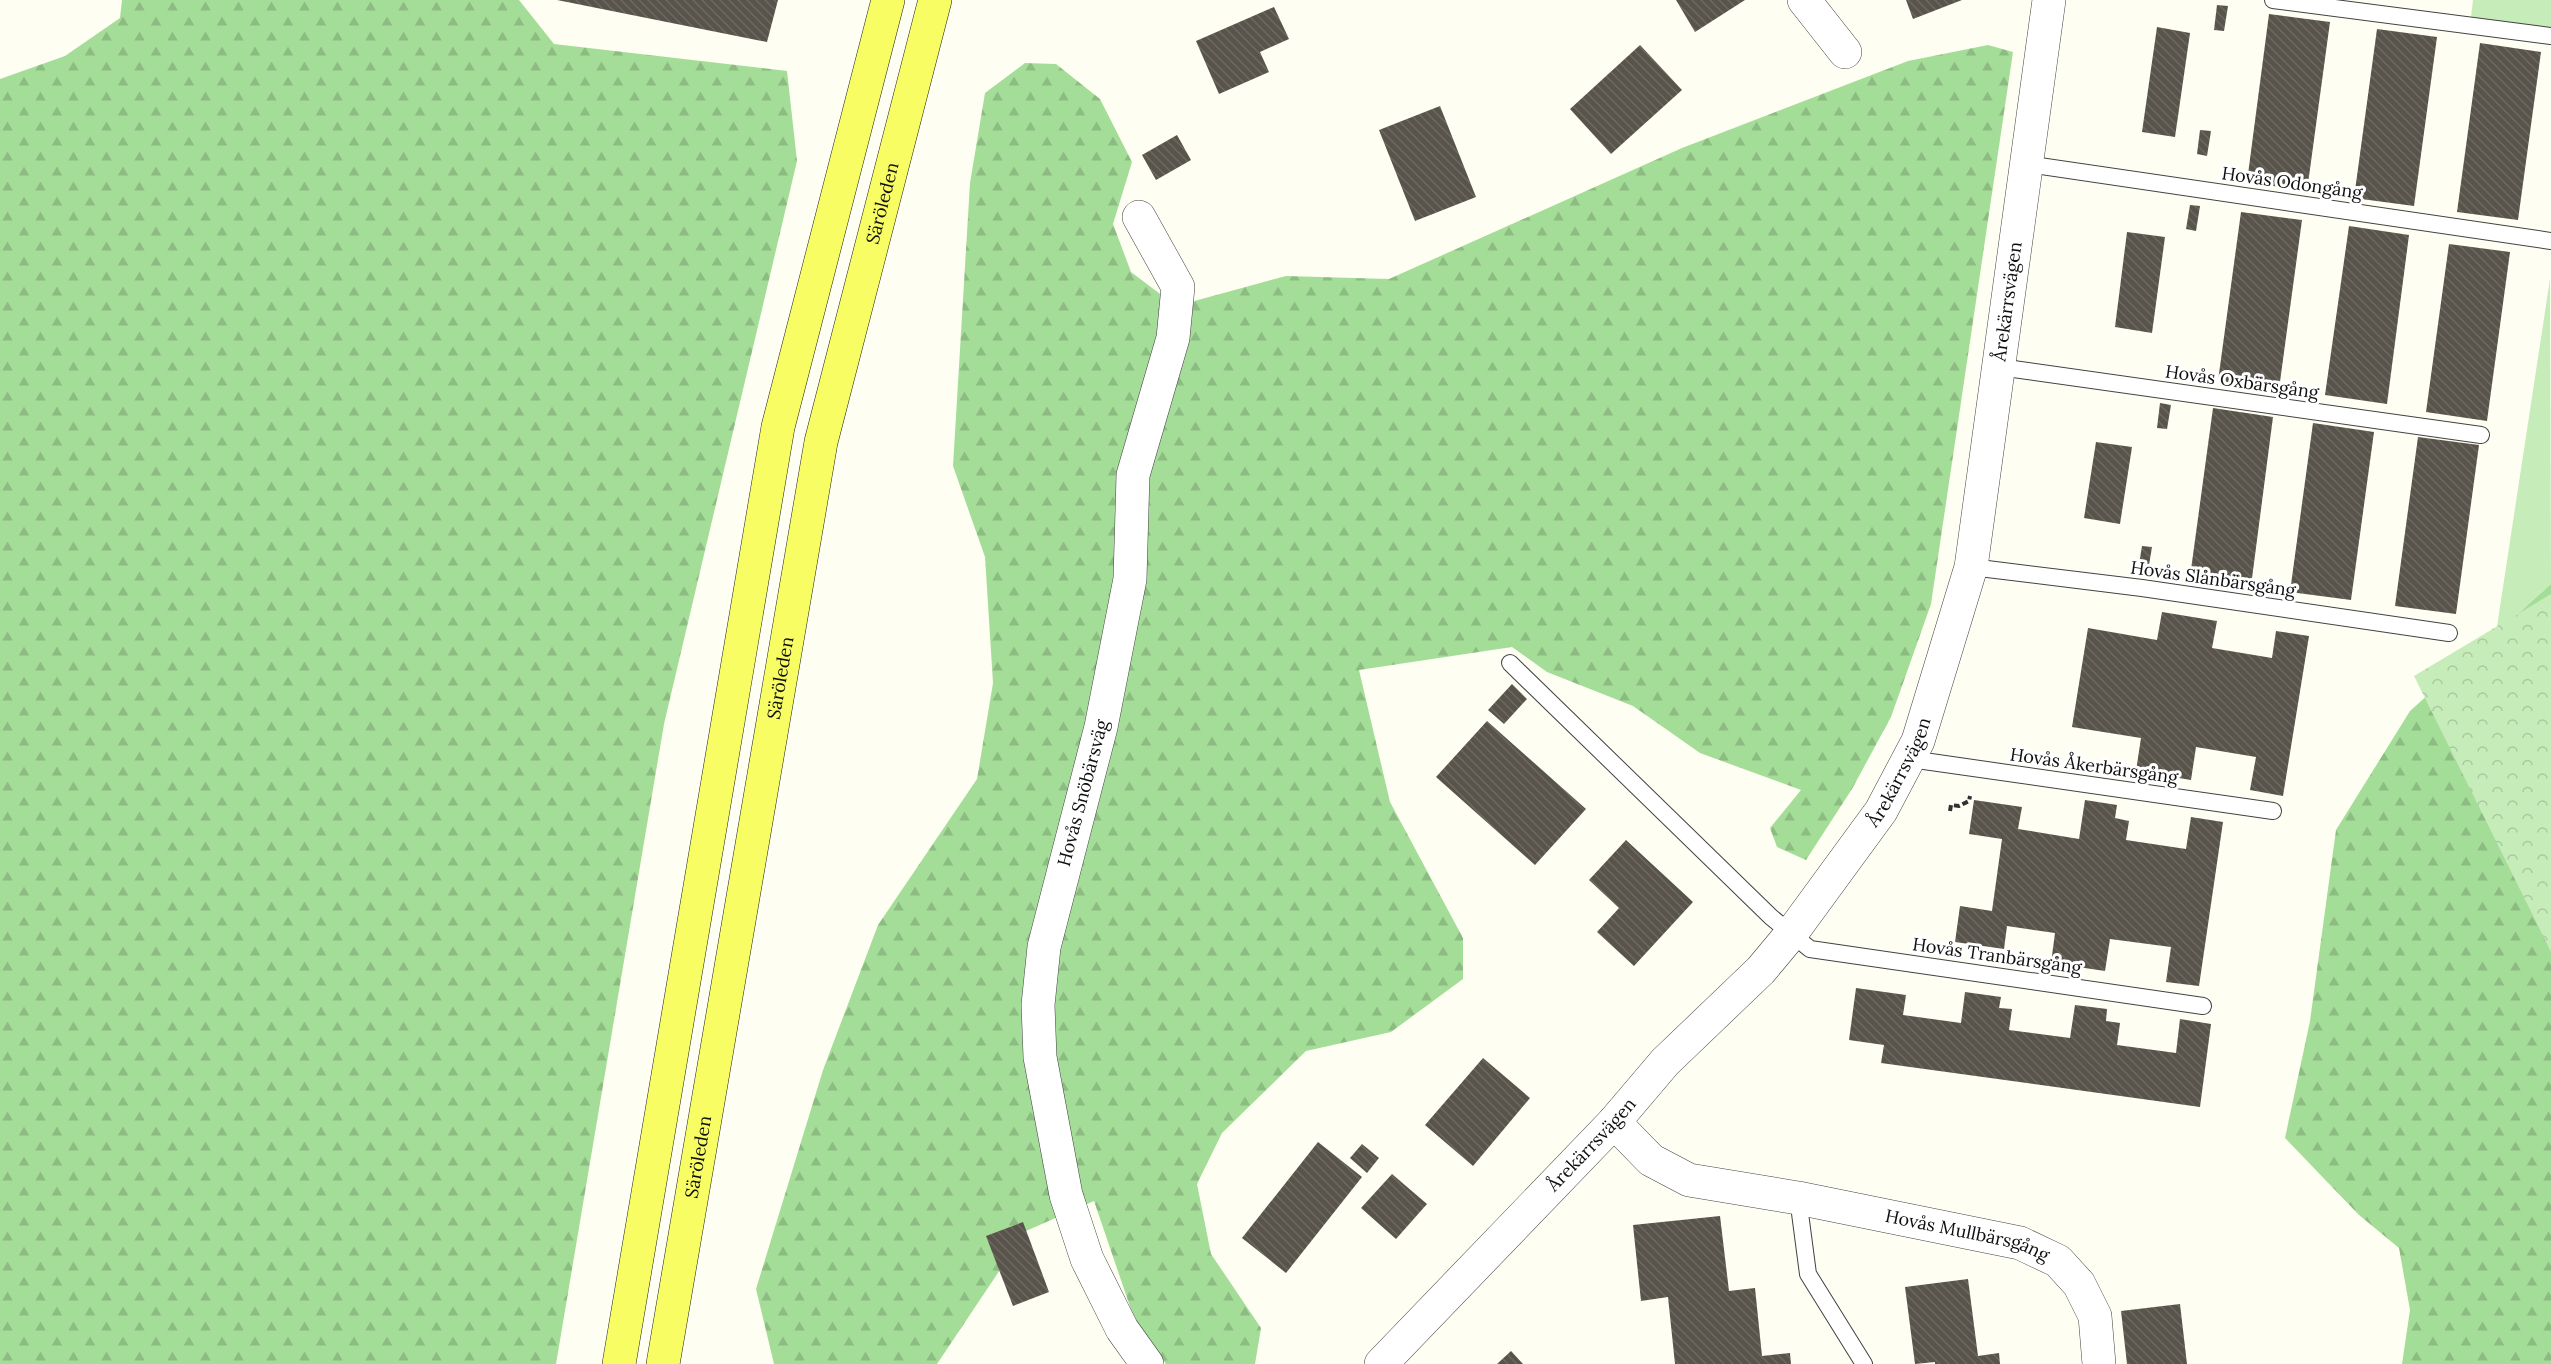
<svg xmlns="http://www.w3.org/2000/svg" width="2551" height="1364" font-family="Lora,serif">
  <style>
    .grass { fill: #c6ecb9 }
    .forest { fill: url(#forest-firs) }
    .park { fill: url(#park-crowns) }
    .building { fill: url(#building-back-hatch) }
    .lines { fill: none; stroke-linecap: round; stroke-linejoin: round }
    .service-casing { stroke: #424242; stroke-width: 18 }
    .minor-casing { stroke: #424242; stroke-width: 34 }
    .tertiary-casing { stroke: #424242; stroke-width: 34 }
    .primary-casing { stroke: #202020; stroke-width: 34 }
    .path { stroke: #313131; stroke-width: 4; stroke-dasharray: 6 3; stroke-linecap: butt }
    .service { stroke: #fff; stroke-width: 16 }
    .minor { stroke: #fff; stroke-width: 33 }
    .tertiary { stroke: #fff; stroke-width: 33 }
    .primary { stroke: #f8fd64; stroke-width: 33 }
    .labels { text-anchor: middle; stroke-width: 6; stroke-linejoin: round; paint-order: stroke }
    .street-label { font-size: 18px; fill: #0f0f0f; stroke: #fff }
  </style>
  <defs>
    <pattern id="forest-firs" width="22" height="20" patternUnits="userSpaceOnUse" patternTransform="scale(1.5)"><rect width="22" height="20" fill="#a4dd98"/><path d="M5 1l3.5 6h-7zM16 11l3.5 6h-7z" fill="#8cbc82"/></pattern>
    <pattern id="park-crowns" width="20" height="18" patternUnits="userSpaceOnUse" patternTransform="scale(1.5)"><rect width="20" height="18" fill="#c6ecb9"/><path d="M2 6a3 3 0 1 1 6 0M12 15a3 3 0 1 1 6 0" fill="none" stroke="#a9c99e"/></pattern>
    <pattern id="building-back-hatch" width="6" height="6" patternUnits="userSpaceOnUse" patternTransform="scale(1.5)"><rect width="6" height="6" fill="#59544b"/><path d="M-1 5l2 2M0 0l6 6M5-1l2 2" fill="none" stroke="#6c6861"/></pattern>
  </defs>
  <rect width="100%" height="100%" fill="#fefff2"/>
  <!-- grass -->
  <g class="grass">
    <polygon points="2473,0 2551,0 2551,30 2471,17"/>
    <polygon points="2550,279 2551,584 2496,633"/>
  </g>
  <!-- forest -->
  <g class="forest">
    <polygon points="122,0 519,0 554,44 787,71 797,161 664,724 556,1364 0,1364 0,79 65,56 120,18"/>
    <polygon points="1988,45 2013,52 1931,604 1891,717 1852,789 1806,860 1777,847 1770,828 1801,790 1700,753 1633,706 1547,672 1512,647 1359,670 1390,802 1463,938 1463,979 1391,1032 1306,1051 1222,1133 1197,1184 1211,1254 1261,1328 1255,1364 1166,1364 1136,1324 1094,1201 1026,1231 937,1364 774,1364 756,1289 823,1070 878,925 977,779 993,683 985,557 953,466 970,183 985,93 1025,63 1056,64 1100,99 1132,162 1113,224 1131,272 1176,306 1286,276 1389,279 1682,148 1908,61"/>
    <polygon points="2551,584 2551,1364 2402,1364 2410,1310 2399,1248 2359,1215 2285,1138 2310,1021 2336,830 2410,711"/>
  </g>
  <!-- park -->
  <polygon class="park" points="2551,594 2551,952 2414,676"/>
  <!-- building -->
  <g class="building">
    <polygon points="557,0 778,0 767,42"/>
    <polygon points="1676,0 1745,0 1695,32"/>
    <polygon points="1906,0 1962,0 1913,19"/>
    <polygon points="2217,5 2228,6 2224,31 2214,30"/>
    <polygon points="1274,7 1289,39 1260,52 1269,72 1219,94 1196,41"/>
    <polygon points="2269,14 2330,22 2307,191 2247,182"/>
    <polygon points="2157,27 2190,33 2175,137 2142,132"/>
    <polygon points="2377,29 2437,37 2414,206 2354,198"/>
    <polygon points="2480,43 2541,52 2518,220 2457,212"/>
    <polygon points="1640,45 1682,90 1611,154 1570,109"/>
    <polygon points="1440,106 1476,197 1415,221 1379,130"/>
    <polygon points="2200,130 2211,131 2207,156 2197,154"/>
    <polygon points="1177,135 1191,160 1156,180 1142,155"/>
    <polygon points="2190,205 2200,206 2196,231 2186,229"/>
    <polygon points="2241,212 2302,220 2279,389 2218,381"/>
    <polygon points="2349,226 2409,235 2387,404 2325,395"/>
    <polygon points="2127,232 2165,237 2152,333 2115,327"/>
    <polygon points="2449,244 2510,252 2487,421 2426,412"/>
    <polygon points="2160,403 2171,405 2167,429 2157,428"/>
    <polygon points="2213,408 2273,417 2251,586 2190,577"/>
    <polygon points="2313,423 2374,432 2351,600 2290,592"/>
    <polygon points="2418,437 2479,445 2456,614 2395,606"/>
    <polygon points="2096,442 2132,447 2120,524 2084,518"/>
    <polygon points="2142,546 2152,547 2148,571 2138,570"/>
    <polygon points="2162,612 2217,621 2212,648 2272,658 2276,631 2309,636 2283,796 2250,790 2256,757 2196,747 2191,780 2136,771 2141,738 2072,727 2088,628 2157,640"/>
    <polygon points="1512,684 1527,699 1504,724 1488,710"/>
    <polygon points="1487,721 1586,809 1535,865 1436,777"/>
    <polygon points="1974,800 2022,807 2018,829 2079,839 2085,800 2117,805 2115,818 2129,821 2126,840 2186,849 2191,817 2223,822 2199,986 2166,982 2171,947 2110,939 2105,971 2051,963 2055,933 2007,926 2004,949 1955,942 1960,906 1992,911 2002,839 1969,834"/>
    <polygon points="1626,840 1693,902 1634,966 1597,932 1619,908 1589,880"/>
    <polygon points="1856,988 1906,995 1903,1015 1961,1023 1965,992 2001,997 1999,1008 2012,1009 2009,1030 2070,1038 2075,1005 2107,1009 2106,1021 2120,1023 2117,1045 2176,1053 2180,1019 2211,1024 2200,1107 1881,1063 1884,1045 1849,1040"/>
    <polygon points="1483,1058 1530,1098 1473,1166 1425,1125"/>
    <polygon points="1318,1142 1362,1177 1286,1273 1242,1238"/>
    <polygon points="1362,1144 1379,1158 1367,1173 1350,1158"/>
    <polygon points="1392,1174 1427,1204 1396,1239 1361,1208"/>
    <polygon points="1720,1216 1729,1291 1755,1288 1762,1356 1790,1353 1791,1364 1675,1364 1668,1297 1641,1301 1633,1225"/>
    <polygon points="1023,1222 1049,1292 1013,1306 986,1236"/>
    <polygon points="1968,1279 1978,1356 1999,1353 2000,1364 1935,1364 1935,1362 1915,1364 1905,1287"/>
    <polygon points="2180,1304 2187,1364 2127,1364 2121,1311"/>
    <polygon points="1511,1351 1523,1364 1497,1364"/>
  </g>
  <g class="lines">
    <!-- service casing -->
    <g class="service-casing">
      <g id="service">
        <polyline points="2273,0 2551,36"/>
        <polyline points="2027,164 2551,241"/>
        <polyline points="1999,367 2481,435"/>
        <polyline points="1971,567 2142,588 2449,633"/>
        <polyline points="1510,663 1771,917 1810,949 2203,1006"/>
        <polyline points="1910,759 2273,811"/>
        <polyline points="1798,1198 1808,1274 1864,1364"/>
      </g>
    </g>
    <!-- minor casing -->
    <g class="minor-casing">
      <g id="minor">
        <polyline points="1804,0 1845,52"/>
        <polyline points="1139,217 1178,287 1173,338 1133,475 1130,579 1101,727 1044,947 1038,1005 1040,1057 1066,1195 1087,1259 1122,1329 1147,1364"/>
        <path id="s1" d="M1614 1122 1651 1160 1689 1180 1798 1198 2020 1243 2058 1261 2079 1284 2095 1316 2099 1364"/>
      </g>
    </g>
    <!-- tertiary casing -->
    <g class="tertiary-casing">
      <g id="tertiary">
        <path id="s2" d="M1381 1364 1614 1122 1665 1062 1761 970 1791 934 1881 811 1918 741 1971 567 2049 0"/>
      </g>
    </g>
    <!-- primary casing -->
    <g class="primary-casing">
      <g id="primary">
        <polyline points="619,1364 778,427 888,0"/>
        <path id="s3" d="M663 1364 821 442 935 0"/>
      </g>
    </g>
    <!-- path -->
    <polyline class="path" points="1950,811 1951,805 1959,806 1969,801 1970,796"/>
    <!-- service -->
    <use href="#service" class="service"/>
    <!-- minor -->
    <use href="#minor" class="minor"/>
    <!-- tertiary -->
    <use href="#tertiary" class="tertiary"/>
    <!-- primary -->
    <use href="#primary" class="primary"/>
  </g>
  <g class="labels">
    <!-- street labels -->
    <g class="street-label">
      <text transform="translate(2292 183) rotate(8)" y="6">Hovås Odongång</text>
      <text dy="6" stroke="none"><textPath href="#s3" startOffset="1182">Säröleden</textPath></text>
      <text dy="6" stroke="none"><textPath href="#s2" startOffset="1276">Årekärrsvägen</textPath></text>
      <text transform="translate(2242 382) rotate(8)" y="6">Hovås Oxbärsgång</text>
      <text transform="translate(2213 579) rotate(8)" y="6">Hovås Slånbärsgång</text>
      <text dy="6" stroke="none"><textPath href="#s3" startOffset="696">Säröleden</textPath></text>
      <text transform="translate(2094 766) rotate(8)" y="6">Hovås Åkerbärsgång</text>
      <text dy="6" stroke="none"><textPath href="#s2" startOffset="790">Årekärrsvägen</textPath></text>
      <text transform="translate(1083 793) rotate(-75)" y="6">Hovås Snöbärsväg</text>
      <text transform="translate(1997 956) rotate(8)" y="6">Hovås Tranbärsgång</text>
      <text dy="6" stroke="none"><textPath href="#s2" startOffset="304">Årekärrsvägen</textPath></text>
      <text dy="6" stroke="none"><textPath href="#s3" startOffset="210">Säröleden</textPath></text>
      <text dy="6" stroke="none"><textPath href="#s1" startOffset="380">Hovås Mullbärsgång</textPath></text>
    </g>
  </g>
</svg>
